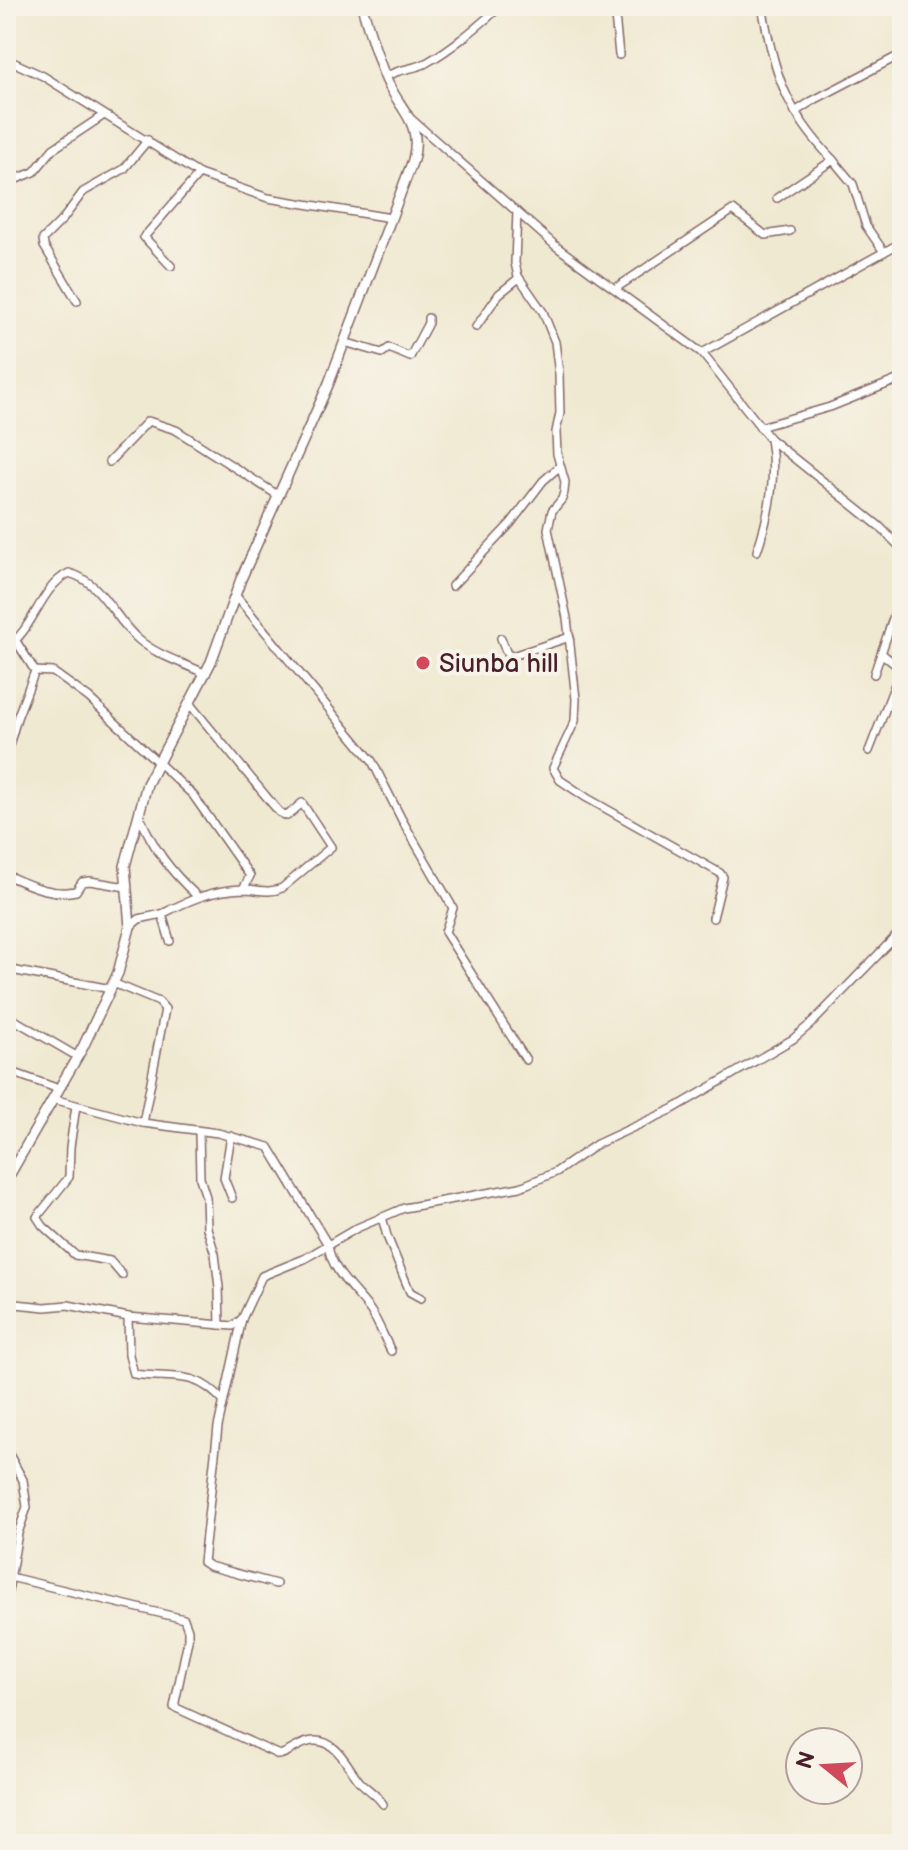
<svg xmlns="http://www.w3.org/2000/svg" width="908" height="1850" font-family="'Balsamiq Sans',sans-serif">
  <style>
    .lines { fill: none; stroke-linecap: round; stroke-linejoin: round }
    .street-casing { stroke: #846665; stroke-width: 10 }
    .secondary-casing { stroke: #846665; stroke-width: 12 }
    .street { stroke: #fff; stroke-width: 7 }
    .secondary { stroke: #fff; stroke-width: 9 }
    .poi-dot { fill: #d1495b; stroke: #f7f3e8; stroke-width: 3 }
    .labels { text-anchor: middle; stroke-width: 8; stroke-linejoin: round; paint-order: stroke }
    .poi-label { font-size: 26px; fill: #4a1f2b; stroke: #f7f3e8; text-anchor: start }
  </style>
  <rect width="100%" height="100%" fill="#f7f3e8"/>
  <filter id="ink" filterUnits="userSpaceOnUse"><feTurbulence type="fractalNoise" baseFrequency=".0125" numOctaves="2"/><feDisplacementMap in="SourceGraphic" scale="16" xChannelSelector="R" yChannelSelector="G"/><feConvolveMatrix kernelMatrix="1 2 1 2 8 2 1 2 1" color-interpolation-filters="sRGB"/></filter>
  <filter id="wash" filterUnits="userSpaceOnUse"><feTurbulence type="fractalNoise" baseFrequency=".006" numOctaves="4" result="noise"/><feDisplacementMap in="SourceGraphic" scale="32" xChannelSelector="R" yChannelSelector="G"/><feGaussianBlur stdDeviation="1.8" result="paint"/><feColorMatrix in="noise" values="0 0 0 0 0 0 0 0 0 0 0 0 0 0 0 0 0 1.4 0 .05"/><feComposite in="paint" operator="in"/></filter>
  <g filter="url(#wash)">
    <rect width="100%" height="100%" fill="#f0e9d2"/>
  </g>
  <g filter="url(#ink)">
    <g class="lines">
      <!-- street casing -->
      <g class="street-casing">
        <g id="street">
          <polyline points="614,6 619,55"/>
          <path d="M762 6C775 74 784 109 833 160"/>
          <polyline points="6,59 43,76 199,174 268,198 391,218"/>
          <path d="M385 77C399 68 412 70 426 63 453 48 478 26 501 6"/>
          <polyline points="795,112 812,101 902,54"/>
          <polyline points="410,118 557,247 702,353 770,439 879,526 902,549"/>
          <polyline points="14,180 34,172 53,149 104,115"/>
          <polyline points="777,198 833,160 853,184 866,226 884,252"/>
          <polyline points="517,212 515,263 518,276 543,312 555,342 559,374 560,413 556,432 557,454 565,482 564,492 562,499 552,511 548,529 567,618 576,699 575,721 553,768 560,780 587,798 720,873 723,877 713,918"/>
          <polyline points="171,266 144,237 199,174"/>
          <polyline points="616,288 733,210 765,235 790,231"/>
          <polyline points="77,301 44,246 43,239 63,219 83,192 124,169 148,140"/>
          <polyline points="476,327 499,294 519,278"/>
          <polyline points="344,342 382,353 389,348 410,357 428,323 428,318"/>
          <polyline points="702,353 902,242"/>
          <polyline points="760,427 830,407 902,378"/>
          <polyline points="109,462 148,421 176,430 279,496"/>
          <path d="M757 551C769 516 777 476 770 439"/>
          <polyline points="452,586 511,523 543,481 560,466"/>
          <polyline points="236,596 372,761 402,820 453,908 445,932 526,1060"/>
          <polyline points="501,638 507,654 512,656 570,637"/>
          <polyline points="16,641 35,671 53,672 89,698 193,795 250,876 243,889"/>
          <path d="M6 647C34 631 39 588 69 573 103 582 113 618 139 640 158 656 184 663 206 674"/>
          <polyline points="874,674 902,592"/>
          <polyline points="869,751 901,669 881,653"/>
          <polyline points="6,788 8,749 17,718 35,671"/>
          <path d="M139 815C154 849 169 870 197 896"/>
          <path d="M6 875C29 885 51 896 76 891L82 882 90 881 126 887"/>
          <path d="M162 914C189 900 212 890 243 889 257 889 269 894 282 888L331 847 302 803 287 816 279 812 189 703"/>
          <polyline points="130,927 139,919 162,914 170,941"/>
          <polyline points="6,969 111,989"/>
          <polyline points="113,983 159,1002 165,1009 143,1123"/>
          <polyline points="6,1015 78,1057"/>
          <polyline points="6,1070 59,1089"/>
          <path d="M53 1099 143 1123 218 1133 269 1147 328 1245C331 1271 355 1290 370 1310 379 1323 384 1338 391 1351"/>
          <polyline points="76,1106 70,1147 69,1177 37,1217 43,1226 75,1255 110,1261 122,1275"/>
          <polyline points="199,1131 200,1178 206,1197 207,1228 215,1254 219,1287 220,1325"/>
          <polyline points="231,1136 224,1178 232,1198"/>
          <polyline points="382,1217 387,1236 410,1292 421,1298"/>
          <polyline points="6,1303 45,1307 68,1305 128,1317 233,1326 242,1319"/>
          <path d="M128 1317 129 1355 134 1374C173 1380 193 1368 223 1401"/>
          <polyline points="6,1449 23,1480 27,1507 18,1533 6,1603"/>
          <path d="M10 1577 184 1619 188 1630V1640L174 1707 279 1755C292 1752 301 1741 314 1741 338 1740 347 1767 360 1782 368 1790 376 1794 383 1804"/>
          <polyline points="276,1584 209,1566 203,1562 218,1427 242,1319 262,1276 304,1259 357,1228 404,1208 520,1187 556,1172 597,1144 673,1109 793,1039 813,1022 902,930"/>
        </g>
      </g>
      <!-- secondary casing -->
      <g class="secondary-casing">
        <path id="secondary" d="M6 1181 83 1047 118 973 130 927 125 866 147 784 211 662 241 579 329 383 413 160C423 121 399 110 386 79 376 55 369 30 362 6"/>
      </g>
      <!-- street -->
      <use href="#street" class="street"/>
      <!-- secondary -->
      <use href="#secondary" class="secondary"/>
    </g>
  </g>
  <!-- markers -->
  <circle class="poi-dot" cx="423" cy="663" r="8"/>
  <g class="labels">
    <!-- poi labels -->
    <g class="poi-label">
      <text x="439" y="672">Siunba hill</text>
    </g>
  </g>
  <!-- margin -->
  <rect width="908" height="1850" fill="none" stroke="#f7f3e8" stroke-width="32"/>
  <!-- north arrow -->
  <g transform="translate(824 1766) rotate(288)"><circle r="38" fill="#f7f3e8" stroke="#b29e9c" stroke-width="2"/>
  <path d="M0-6L14 30L0 20L-14 30Z" fill="#d1495b"/>
  <text y="-12" font-size="22" font-weight="bold" text-anchor="middle" fill="#4a1f2b">N</text>
  </g>
</svg>
